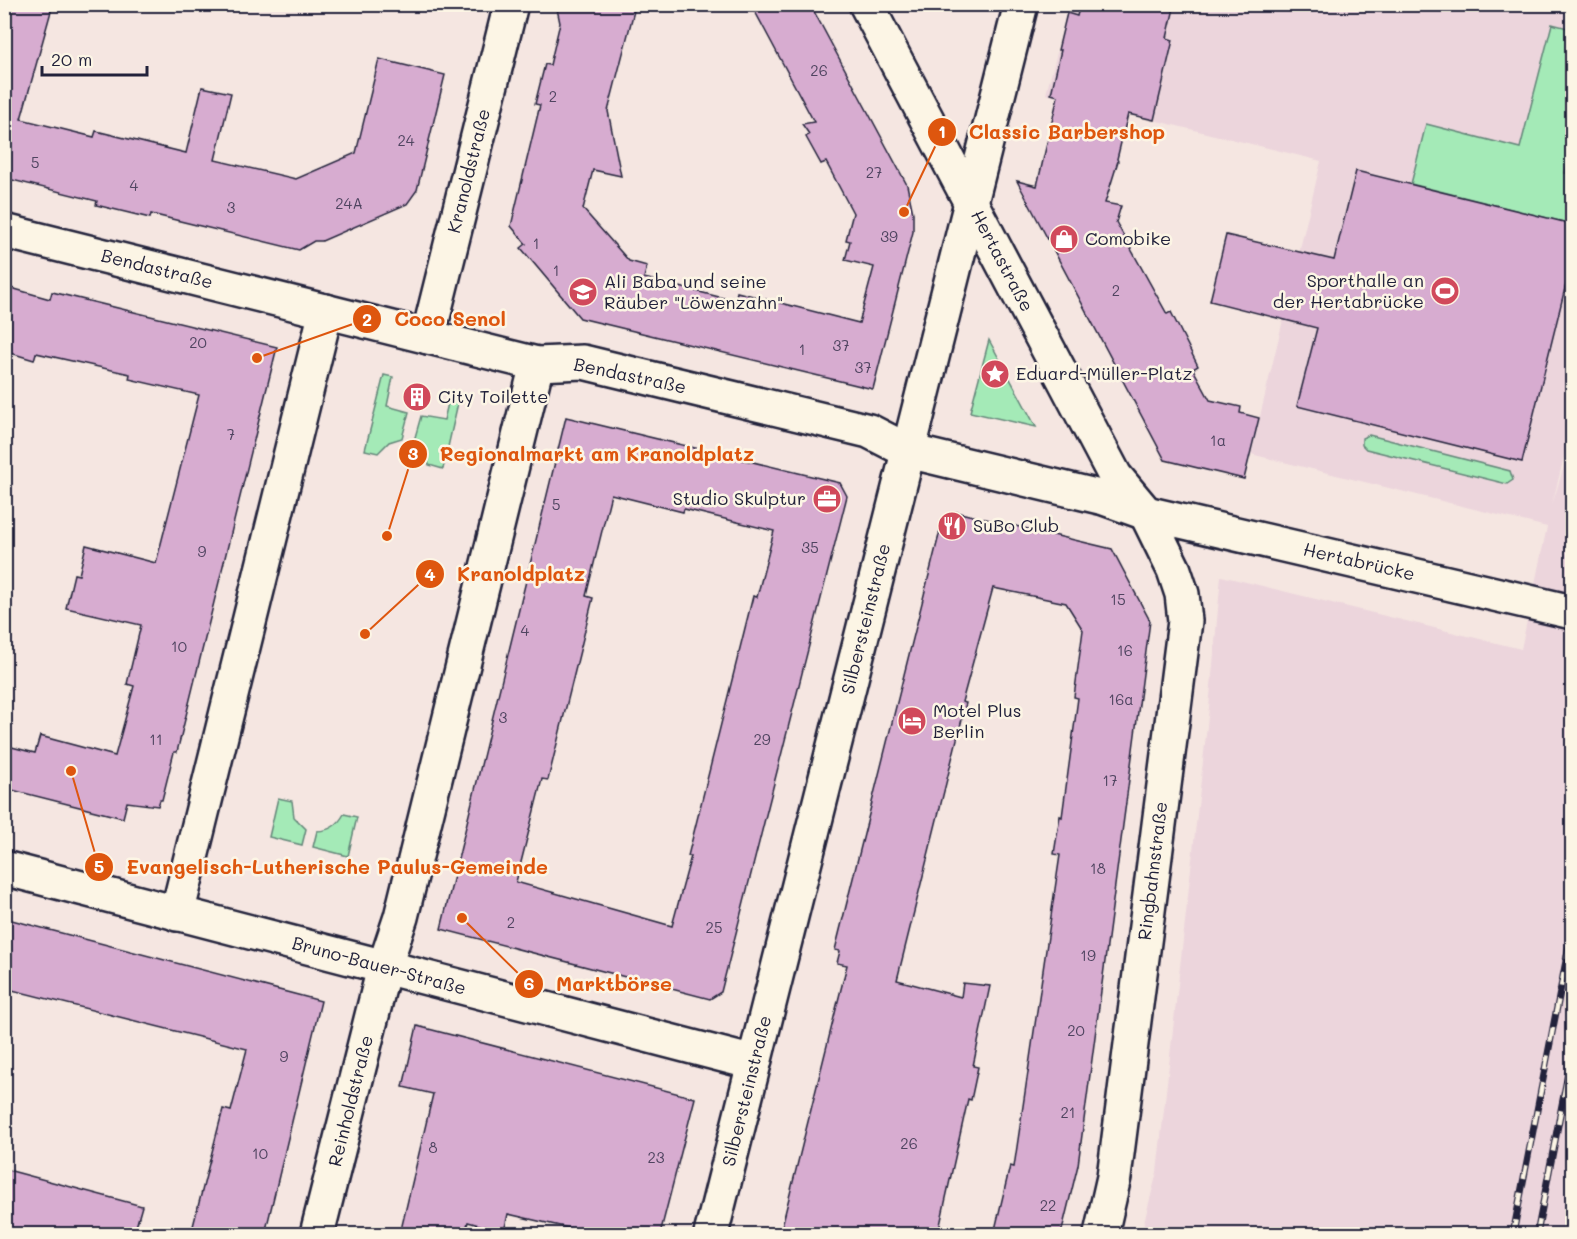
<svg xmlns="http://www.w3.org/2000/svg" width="1577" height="1239" font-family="Mali,sans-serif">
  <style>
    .built { fill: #ecd5dc }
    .green { fill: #a4eab7; stroke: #638679; stroke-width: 1.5 }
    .building { fill: #d7acd0; stroke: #22223b; stroke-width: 1.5; fill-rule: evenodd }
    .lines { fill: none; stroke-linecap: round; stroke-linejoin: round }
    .street-casing { stroke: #22223b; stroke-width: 38 }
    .secondary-casing { stroke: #22223b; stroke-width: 38 }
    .street { stroke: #fcf5e5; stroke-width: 33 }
    .secondary { stroke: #fcf5e5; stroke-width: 33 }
    .tram { stroke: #22223b; stroke-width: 1.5 }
    .rail-casing { stroke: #22223b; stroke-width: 7 }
    .rail { stroke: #fcf5e5; stroke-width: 4.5; stroke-dasharray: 14; stroke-linecap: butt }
    .labels { text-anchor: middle; stroke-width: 5; stroke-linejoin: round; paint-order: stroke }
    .number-label { font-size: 15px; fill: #4f4460 }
    .street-label { font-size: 18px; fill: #22223b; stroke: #fcf5e5 }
    .poi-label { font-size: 18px; fill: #22223b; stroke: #fcf5e5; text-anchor: start }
    .leader { fill: none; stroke: #de560e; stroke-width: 2 }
    .callout-dot { fill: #de560e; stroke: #fcf5e5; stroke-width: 2 }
    .mark-label { font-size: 18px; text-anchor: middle; font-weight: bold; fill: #fff }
    .callout-label { font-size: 20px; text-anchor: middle; font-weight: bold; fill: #de560e; stroke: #fcf5e5; stroke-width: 5; stroke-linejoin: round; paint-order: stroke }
  </style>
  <rect width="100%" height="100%" fill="#f5e6e1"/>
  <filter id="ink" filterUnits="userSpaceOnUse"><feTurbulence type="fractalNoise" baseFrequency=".0167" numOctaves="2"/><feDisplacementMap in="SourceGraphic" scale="12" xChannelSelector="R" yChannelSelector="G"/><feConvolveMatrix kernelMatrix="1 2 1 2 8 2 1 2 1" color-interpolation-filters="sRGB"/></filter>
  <g filter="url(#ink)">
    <!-- built -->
    <polygon class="built" points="1070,5 1572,5 1572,425 1552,505 1572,440 1572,1234 1141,1234 1157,1172 1209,708 1221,576 1521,649 1547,527 1251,454 1321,161 1046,94"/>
    <!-- green -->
    <g class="green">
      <polygon points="1552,24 1572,29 1572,144 1565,173 1572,175 1572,224 1411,184 1426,124 1520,148"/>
      <polygon points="989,340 1036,427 970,412"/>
      <polygon points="384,375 393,377 387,406 409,412 402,438 389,442 378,453 365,450"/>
      <polygon points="451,391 460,394 443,469 429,465 424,450 414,441 421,416 444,420"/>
      <polygon points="1369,435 1510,471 1513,480 1507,484 1366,449 1362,445 1362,438"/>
      <polygon points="278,798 292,801 294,817 306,829 302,845 269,837"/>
      <path d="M344 814 357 817 348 856 313 847 317 831C330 831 338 825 344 814Z"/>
    </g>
    <!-- building -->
    <g class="building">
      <polygon points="4,4 53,4 21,119 94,137 96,131 186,153 202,87 231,93 215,160 296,179 356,153 379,59 445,75 417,190 407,204 322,241 314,241 299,250 151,214 150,218 96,205 97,201 4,178"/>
      <polygon points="556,4 633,4 632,10 634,11 608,111 621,176 593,170 583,209 629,261 647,266 644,278 735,301 737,292 859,323 874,267 845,260 850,241 846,240 853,213 826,162 821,164 806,137 809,134 802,124 814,122 751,4 810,4 907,185 913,213 913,232 873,389 580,318 521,248 526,244 511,226 540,105 535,104 545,64 550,65 560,23"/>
      <polygon points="1080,4 1175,4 1167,38 1173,40 1154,120 1128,114 1117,159 1118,161 1105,203 1121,206 1116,222 1167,314 1171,312 1198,366 1193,369 1210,400 1241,407 1240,413 1259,418 1244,479 1165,460 1017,181 1037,186 1058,96 1051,94 1061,50 1058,50 1067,13 1077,16"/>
      <polygon points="1356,171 1572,224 1572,260 1522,462 1297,406 1317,328 1210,301 1226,235 1334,260"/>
      <polygon points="4,286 50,299 52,292 277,347 177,752 174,752 162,800 160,800 158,806 127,802 123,818 4,788 4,745 35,753 40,736 115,756 134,686 127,684 141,625 66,608 74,574 79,575 86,545 156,563 199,395 129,379 130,374 36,353 34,360 4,351"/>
      <path d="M566 417 840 483 847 496 721 992 710 999 441 929ZM611 494 683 512 684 509 774 531 757 597 753 596 688 856H691L672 926 516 882 542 779 548 780 593 598 586 596Z"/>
      <polygon points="956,512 1112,549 1150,621 1078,1165 1061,1234 994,1234 1010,1166 1014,1167 1060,855 1054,854 1060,816 1062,817 1078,698 1074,697 1083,630 1066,603 993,588 962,702 966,703 897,980 961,997 963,983 990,986 973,1066 978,1067 971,1100 968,1099 938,1234 780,1234 847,965 837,963 840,951 835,950 943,519"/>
      <polygon points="4,918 321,1001 265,1234 191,1234 223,1109 231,1111 247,1049 4,988"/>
      <polygon points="417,1026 695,1098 660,1234 594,1234 508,1214 504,1232 468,1222 465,1234 400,1234 433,1094 403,1087"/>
      <polygon points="4,1169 142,1206 134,1234 4,1234"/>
    </g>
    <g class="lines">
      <!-- street casing -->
      <g class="street-casing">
        <g id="street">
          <polyline points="971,203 1115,476 1146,513 1174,570 1182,594 1185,621 1114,1177 1101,1234"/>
          <polyline points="4,231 537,364 583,362 869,431 908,451 1104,498 1146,513 1572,612"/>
          <polyline points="428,337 511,4"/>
          <polyline points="4,868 754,1063"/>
          <polyline points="177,914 326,311"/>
          <polyline points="317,1234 384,968 401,917 537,364"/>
        </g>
      </g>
      <!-- secondary casing -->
      <g class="secondary-casing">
        <g id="secondary">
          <polyline points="866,4 971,203"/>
          <polyline points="711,1234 1021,4"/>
        </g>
      </g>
      <!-- street -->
      <use href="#street" class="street"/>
      <!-- secondary -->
      <use href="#secondary" class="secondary"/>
      <!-- tram -->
      <polyline class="tram" points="1563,1234 1572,1187"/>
      <!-- rail casing -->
      <g class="rail-casing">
        <g id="rail">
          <polyline points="1513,1234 1572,930"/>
          <polyline points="1537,1234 1572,1053"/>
        </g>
      </g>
      <!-- rail -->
      <use href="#rail" class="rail"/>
    </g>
  </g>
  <!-- icons -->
  <defs>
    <g id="shop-disc" transform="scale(1.5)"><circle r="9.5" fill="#d1495b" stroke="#fcf5e5"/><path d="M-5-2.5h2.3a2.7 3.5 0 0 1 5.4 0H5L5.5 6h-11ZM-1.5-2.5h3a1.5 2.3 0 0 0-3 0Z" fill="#fff"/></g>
    <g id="stadium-disc" transform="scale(1.5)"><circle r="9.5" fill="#d1495b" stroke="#fcf5e5"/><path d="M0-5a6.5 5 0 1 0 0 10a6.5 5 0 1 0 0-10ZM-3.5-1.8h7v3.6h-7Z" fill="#fff"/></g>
    <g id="school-disc" transform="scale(1.5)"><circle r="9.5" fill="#d1495b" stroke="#fcf5e5"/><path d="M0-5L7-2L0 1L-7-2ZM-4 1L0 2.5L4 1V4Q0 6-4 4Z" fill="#fff"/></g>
    <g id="sight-disc" transform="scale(1.5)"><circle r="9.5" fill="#d1495b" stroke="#fcf5e5"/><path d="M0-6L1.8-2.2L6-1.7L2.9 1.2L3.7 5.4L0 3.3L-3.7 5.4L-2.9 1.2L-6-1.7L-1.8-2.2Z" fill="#fff"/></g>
    <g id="building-disc" transform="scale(1.5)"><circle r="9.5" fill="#d1495b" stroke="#fcf5e5"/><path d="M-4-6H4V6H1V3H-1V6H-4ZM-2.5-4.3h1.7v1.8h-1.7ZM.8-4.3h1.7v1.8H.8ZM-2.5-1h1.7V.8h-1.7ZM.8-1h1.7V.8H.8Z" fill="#fff"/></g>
    <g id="office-disc" transform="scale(1.5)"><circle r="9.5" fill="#d1495b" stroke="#fcf5e5"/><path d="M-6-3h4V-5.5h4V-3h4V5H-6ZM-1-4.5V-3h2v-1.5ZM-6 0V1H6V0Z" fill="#fff"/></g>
    <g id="restaurant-disc" transform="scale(1.5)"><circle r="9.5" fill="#d1495b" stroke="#fcf5e5"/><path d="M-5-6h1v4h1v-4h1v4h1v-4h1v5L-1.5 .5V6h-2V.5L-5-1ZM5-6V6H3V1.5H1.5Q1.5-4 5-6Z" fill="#fff"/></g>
    <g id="hotel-disc" transform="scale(1.5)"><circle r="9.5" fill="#d1495b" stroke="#fcf5e5"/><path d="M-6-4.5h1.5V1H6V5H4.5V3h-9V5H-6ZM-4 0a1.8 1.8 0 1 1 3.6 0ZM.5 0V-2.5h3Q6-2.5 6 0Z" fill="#fff"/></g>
  </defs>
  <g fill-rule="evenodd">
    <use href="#shop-disc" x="1064" y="239"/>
    <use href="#stadium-disc" x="1445" y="291"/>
    <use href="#school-disc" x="583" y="292"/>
    <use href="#sight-disc" x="995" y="374"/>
    <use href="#building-disc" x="417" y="397"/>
    <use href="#office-disc" x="827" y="499"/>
    <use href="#restaurant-disc" x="952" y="526"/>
    <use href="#hotel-disc" x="912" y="721"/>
  </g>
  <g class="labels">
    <!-- number labels -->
    <g class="number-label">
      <text x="819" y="76">26</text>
      <text x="553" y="102">2</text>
      <text x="406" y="146">24</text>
      <text x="35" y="168">5</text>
      <text x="874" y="178">27</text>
      <text x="134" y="191">4</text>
      <text x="349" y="209">24A</text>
      <text x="231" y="213">3</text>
      <text x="889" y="242">39</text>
      <text x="536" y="249">1</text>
      <text x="556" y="276">1</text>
      <text x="1116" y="296">2</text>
      <text x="198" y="348">20</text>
      <text x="841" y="351">37</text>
      <text x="802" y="355">1</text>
      <text x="863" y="373">37</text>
      <text x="231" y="440">7</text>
      <text x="1218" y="446">1a</text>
      <text x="556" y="510">5</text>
      <text x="810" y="553">35</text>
      <text x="202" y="557">9</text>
      <text x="1118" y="605">15</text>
      <text x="525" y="636">4</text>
      <text x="179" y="652">10</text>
      <text x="1125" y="656">16</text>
      <text x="1121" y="705">16a</text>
      <text x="503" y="723">3</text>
      <text x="156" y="745">11</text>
      <text x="762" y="745">29</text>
      <text x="1110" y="786">17</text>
      <text x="1098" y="874">18</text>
      <text x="511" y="928">2</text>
      <text x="714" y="933">25</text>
      <text x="1088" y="961">19</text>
      <text x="1076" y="1036">20</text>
      <text x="284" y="1062">9</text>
      <text x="1068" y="1118">21</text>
      <text x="909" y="1149">26</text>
      <text x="433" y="1153">8</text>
      <text x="260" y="1159">10</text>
      <text x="656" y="1163">23</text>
      <text x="1048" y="1211">22</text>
    </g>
    <!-- street labels -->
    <g class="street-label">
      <text transform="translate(469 171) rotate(-76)" y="6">Kranoldstraße</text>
      <text transform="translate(1002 261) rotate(62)" y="6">Hertastraße</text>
      <text transform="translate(157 269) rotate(14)" y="6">Bendastraße</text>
      <text transform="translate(630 376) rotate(12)" y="6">Bendastraße</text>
      <text transform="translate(1359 562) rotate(13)" y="6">Hertabrücke</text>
      <text transform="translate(866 619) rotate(-76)" y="6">Silbersteinstraße</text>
      <text transform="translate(1153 871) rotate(-83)" y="6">Ringbahnstraße</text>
      <text transform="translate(379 966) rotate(15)" y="6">Bruno-Bauer-Straße</text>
      <text transform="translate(747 1091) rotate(-76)" y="6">Silbersteinstraße</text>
      <text transform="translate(351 1101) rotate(-76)" y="6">Reinholdstraße</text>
    </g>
    <!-- poi labels -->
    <g class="poi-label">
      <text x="1085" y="245">Comobike</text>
      <text x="1424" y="287" text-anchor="end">Sporthalle an<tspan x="1424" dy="21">der Hertabrücke</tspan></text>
      <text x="604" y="288">Ali Baba und seine<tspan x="604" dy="21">Räuber "Löwenzahn"</tspan></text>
      <text x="1016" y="380">Eduard-Müller-Platz</text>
      <text x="438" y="403">City Toilette</text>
      <text x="806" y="505" text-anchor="end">Studio Skulptur</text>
      <text x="973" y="532">SuBo Club</text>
      <text x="933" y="717">Motel Plus<tspan x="933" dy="21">Berlin</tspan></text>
    </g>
  </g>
  <!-- callouts -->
  <path class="leader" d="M904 212L942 132M257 358L367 319M387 536L413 454M365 634L430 574M71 771L99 867M462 918L529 984"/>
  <g class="callout-dot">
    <circle cx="904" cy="212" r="6"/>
    <circle cx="257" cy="358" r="6"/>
    <circle cx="387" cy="536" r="6"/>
    <circle cx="365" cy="634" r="6"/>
    <circle cx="71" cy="771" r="6"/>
    <circle cx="462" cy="918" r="6"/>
    <circle cx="942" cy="132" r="15"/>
    <circle cx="367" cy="319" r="15"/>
    <circle cx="413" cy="454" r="15"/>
    <circle cx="430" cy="574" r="15"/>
    <circle cx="99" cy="867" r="15"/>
    <circle cx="529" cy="984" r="15"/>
  </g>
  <g class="mark-label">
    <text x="942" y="138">1</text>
    <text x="367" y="326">2</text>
    <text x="413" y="460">3</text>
    <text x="430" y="581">4</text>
    <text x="99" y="873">5</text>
    <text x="529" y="990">6</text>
  </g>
  <g class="callout-label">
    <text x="1067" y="139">Classic Barbershop</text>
    <text x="450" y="326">Coco Senol</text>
    <text x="597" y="461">Regionalmarkt am Kranoldplatz</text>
    <text x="521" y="581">Kranoldplatz</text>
    <text x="337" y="874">Evangelisch-Lutherische Paulus-Gemeinde</text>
    <text x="614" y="991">Marktbörse</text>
  </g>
  <!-- margin -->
  <rect width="1577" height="1239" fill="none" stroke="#fcf5e5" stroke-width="24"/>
  <rect x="12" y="12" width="1553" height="1215" fill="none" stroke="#22223b" stroke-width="2" filter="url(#ink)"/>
  <!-- scale -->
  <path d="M42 66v9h105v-9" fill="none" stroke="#22223b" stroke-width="3"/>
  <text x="51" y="66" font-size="18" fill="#22223b" stroke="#fcf5e5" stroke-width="4.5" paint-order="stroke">20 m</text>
</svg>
